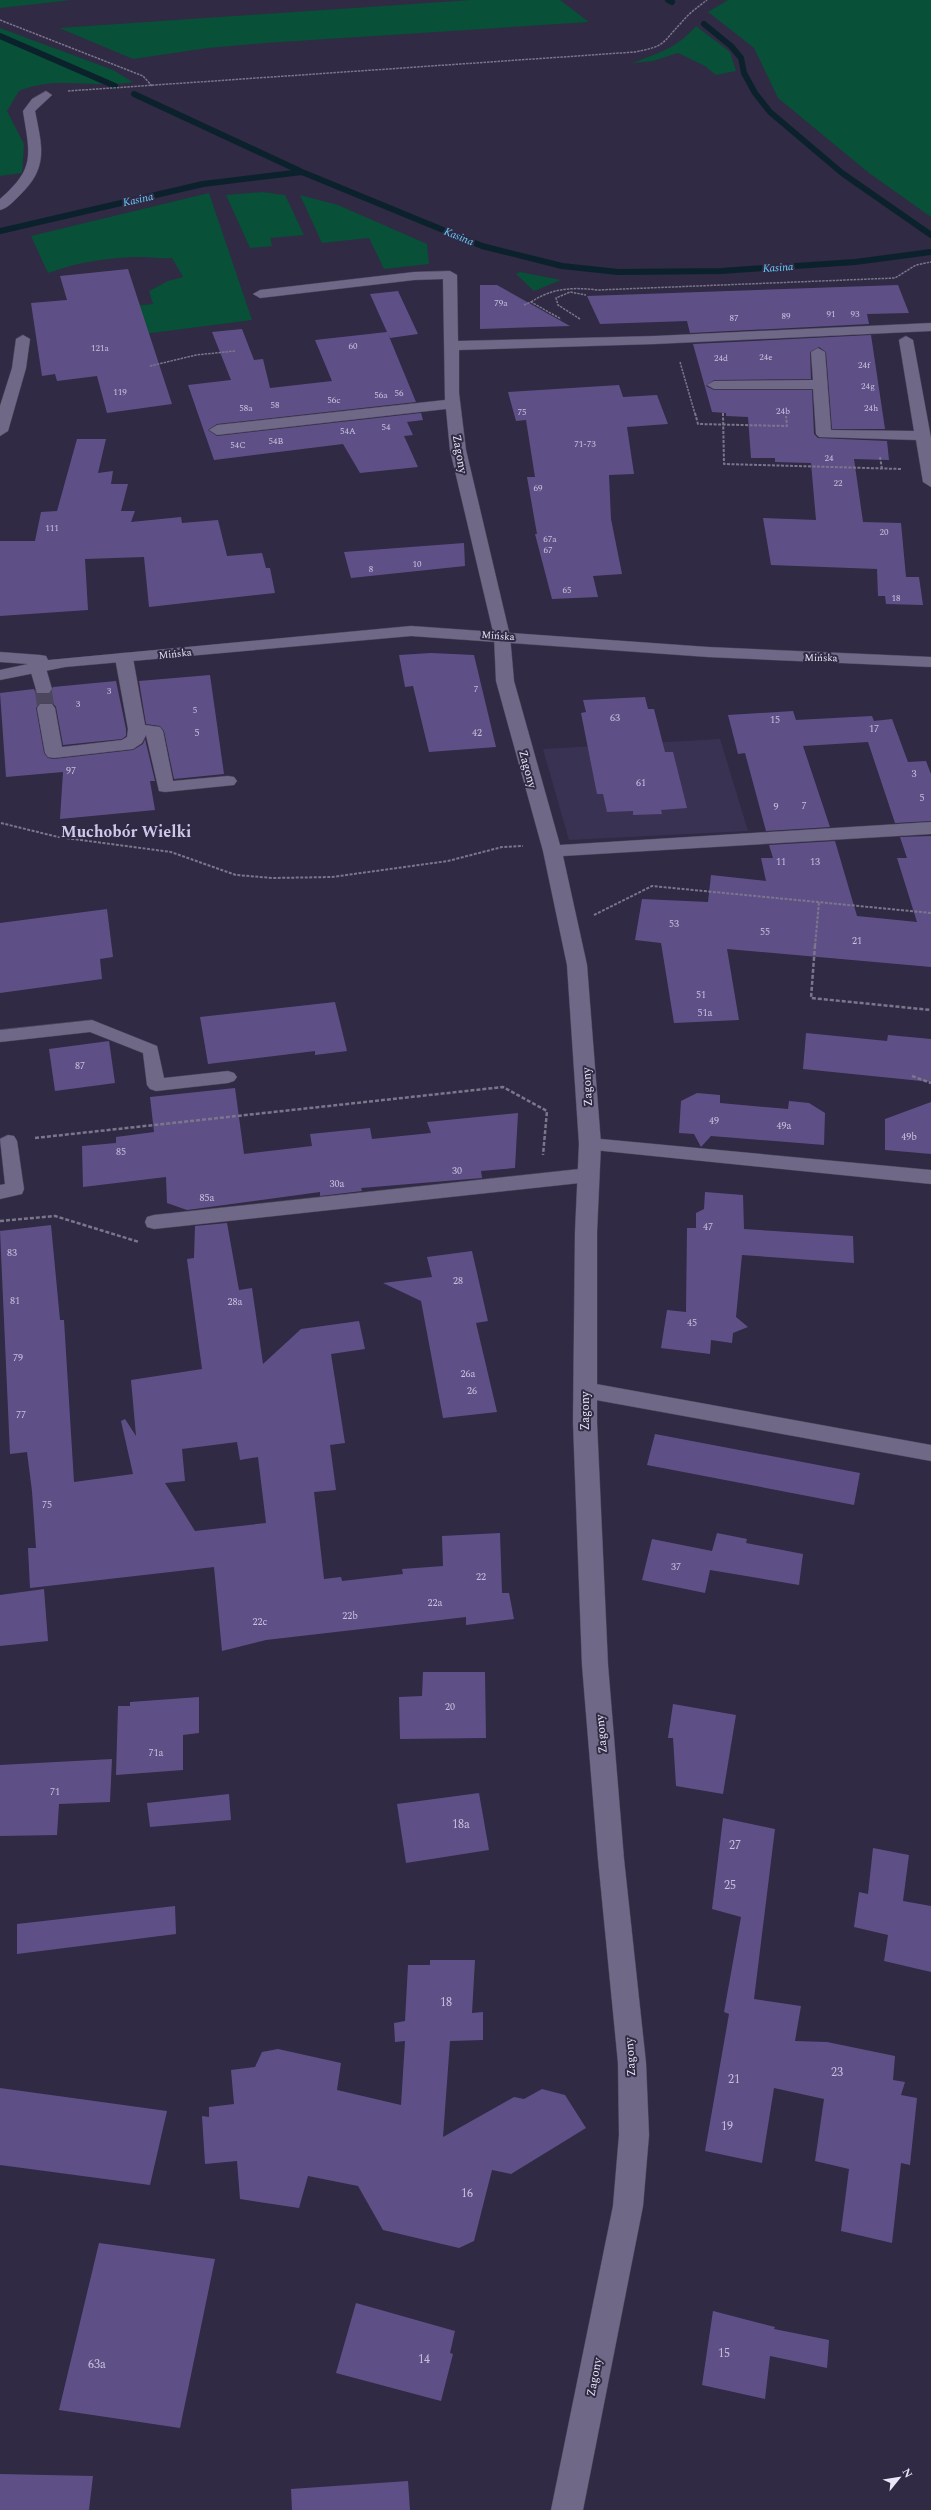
<svg xmlns="http://www.w3.org/2000/svg" width="931" height="2510" font-family="Spectral,serif">
  <style>
    .built { fill: #3a3253 }
    .green { fill: #085037 }
    .lines { fill: none; stroke-linecap: round; stroke-linejoin: round }
    .stream { stroke: #0b222d; stroke-width: 6 }
    .building { fill: #5e5087; fill-rule: evenodd }
    .street-tunnel { stroke: #4c465f; stroke-width: 17; stroke-dasharray: 17 8; stroke-linecap: butt }
    .lane-casing { stroke: #4a455b; stroke-width: 1 }
    .street-casing { stroke: #4a455b; stroke-width: 1 }
    .secondary-casing { stroke: #4a455b; stroke-width: 1 }
    .path-far2 { stroke: #7b768c; stroke-width: 1.5; stroke-dasharray: 2.5 1; stroke-linecap: butt }
    .path-far1 { stroke: #7b768c; stroke-width: 2; stroke-dasharray: 3 1.5; stroke-linecap: butt }
    .path { stroke: #7b768c; stroke-width: 2.5; stroke-dasharray: 4 2; stroke-linecap: butt }
    .lane { fill: #6f6886; fill-rule: evenodd }
    .street { fill: #6f6886; fill-rule: evenodd }
    .secondary { fill: #6f6886; fill-rule: evenodd }
    .labels { text-anchor: middle; stroke-width: 4; stroke-linejoin: round; paint-order: stroke }
    .far-number-label { font-size: 9px; fill: #c7c1dc }
    .far-street-label { font-size: 10px; fill: #eae7f8; stroke: #302a44 }
    .number-label { font-size: 10px; fill: #c7c1dc }
    .far-water-label { font-size: 11px; font-style: italic; fill: #65cdfe; stroke: #302a44 }
    .street-label { font-size: 12px; fill: #eae7f8; stroke: #302a44 }
    .near-number-label { font-size: 12px; fill: #c7c1dc }
    .district-label { font-size: 16px; font-weight: bold; fill: #cfc8ea; stroke: #302a44 }
  </style>
  <rect width="100%" height="100%" fill="#302a44"/>
  <!-- built -->
  <polygon class="built" points="720,739 748,831 569,840 543,749"/>
  <!-- green -->
  <g class="green">
    <polygon points="0,0 72,0 0,8"/>
    <polygon points="471,0 560,0 589,22 266,43 208,48 133,59 59,28"/>
    <polygon points="728,0 931,0 931,217 869,173 778,98 754,48 708,12"/>
    <path d="M696 26 730 52 736 71 716 75 705 66 678 53 653 61 632 63C659 53 677 48 696 26Z"/>
    <path d="M0 28 113 70 133 82C95 89 56 75 19 91L7 111 24 144 22 173 0 176Z"/>
    <polygon points="262,192 285,195 304,235 270,238 272,246 250,248 226,195"/>
    <path d="M209 193 252 320 144 334 134 306 153 304 149 291 168 281 183 277 172 258C159 259 152 257 142 257 109 257 79 262 48 273L31 236Z"/>
    <polygon points="300,195 338,205 427,244 429,264 384,269 369,238 322,243"/>
    <polygon points="520,272 561,280 534,291 516,274"/>
  </g>
  <g class="lines">
    <!-- stream -->
    <g class="stream">
      <polyline points="668,0 672,2"/>
      <polyline points="704,24 731,46 741,58 744,73 755,93 770,112 842,173 931,235"/>
      <polyline points="0,36 115,86"/>
      <polyline points="134,94 300,171"/>
      <polyline points="0,231 203,184 302,172 482,246 562,266 618,272 721,271 855,262 931,252"/>
    </g>
  </g>
  <!-- building -->
  <g class="building">
    <polygon points="128,269 172,404 107,413 97,376 57,381 55,374 42,376 31,303 67,300 60,276"/>
    <polygon points="480,285 497,285 570,326 480,329"/>
    <polygon points="898,285 909,313 867,314 869,324 690,333 687,321 600,324 587,296"/>
    <polygon points="398,291 418,334 390,338 388,334 416,402 217,424 208,430 217,436 421,413 423,420 407,422 413,435 404,436 418,467 360,473 343,444 214,460 188,385 231,380 212,332 242,329 254,360 263,359 270,388 332,381 315,340 387,332 370,294"/>
    <polygon points="871,335 885,429 832,429 826,352 819,347 810,352 811,379 714,380 706,386 714,390 812,390 814,434 818,438 887,441 889,460 854,459 863,522 901,523 906,577 919,577 923,605 886,604 885,596 878,596 877,569 771,565 763,518 816,520 811,463 775,462 775,458 751,458 748,417 726,416 726,413 712,412 693,344"/>
    <polygon points="619,385 623,397 657,395 668,424 627,427 634,474 609,475 611,519 622,574 593,576 598,597 552,599 535,534 537,534 527,477 535,477 526,420 516,421 508,392"/>
    <polygon points="77,439 106,439 98,473 113,471 111,484 128,484 121,511 135,511 131,522 181,517 182,523 218,520 227,556 262,553 266,568 270,568 275,593 149,607 144,557 85,559 88,610 0,616 0,541 35,541 41,512 57,511"/>
    <polygon points="464,543 465,566 351,578 344,552"/>
    <polygon points="431,653 474,655 496,747 429,752 413,686 405,687 399,655"/>
    <polygon points="210,675 224,774 174,779 164,731 160,726 146,724 139,681"/>
    <polygon points="116,681 126,729 126,736 122,739 63,745 56,707 52,702 40,702 36,708 44,753 48,758 54,759 133,750 143,744 145,739 155,781 150,781 155,810 60,819 63,772 6,777 0,693 34,689 36,694 49,694 53,687"/>
    <polygon points="645,697 648,709 654,709 665,752 673,752 687,808 661,810 662,814 633,815 633,811 607,812 603,794 597,794 581,713 586,712 583,700"/>
    <polygon points="793,711 796,720 872,716 874,721 892,719 908,762 926,761 931,774 931,821 895,823 868,742 803,746 830,827 766,831 745,753 738,754 728,715"/>
    <polygon points="931,836 931,967 727,949 739,1020 674,1023 661,943 635,940 642,899 708,902 711,875 766,881 761,858 773,858 769,845 835,841 857,916 917,922 897,858 907,858 900,837"/>
    <polygon points="107,909 113,957 100,959 102,979 0,993 0,923"/>
    <polygon points="335,1002 347,1051 315,1055 315,1051 208,1064 200,1017"/>
    <polygon points="806,1033 887,1041 888,1035 931,1039 931,1082 803,1069"/>
    <polygon points="109,1041 115,1083 55,1091 49,1049"/>
    <polygon points="235,1088 244,1154 312,1146 310,1134 370,1128 372,1139 431,1133 427,1122 518,1113 515,1168 481,1171 482,1178 361,1188 362,1191 320,1196 320,1192 187,1210 167,1203 166,1177 83,1187 82,1146 116,1143 116,1137 154,1132 150,1097"/>
    <polygon points="697,1093 720,1095 720,1103 753,1106 788,1109 789,1101 809,1103 825,1113 824,1145 711,1136 701,1147 694,1134 679,1133 681,1101"/>
    <polygon points="931,1102 931,1154 885,1150 885,1119"/>
    <polygon points="705,1192 743,1195 744,1229 853,1236 854,1263 742,1255 736,1317 748,1327 733,1333 732,1343 711,1340 710,1354 661,1348 667,1310 686,1312 687,1228 696,1228 696,1213 704,1209"/>
    <path d="M227 1223 239 1290 252 1288 263 1364 301 1329 359 1321 365 1349 331 1354 345 1443 330 1445 336 1490 314 1492 324 1579 341 1577 342 1581 403 1574 402 1569 443 1566 442 1536 500 1533 502 1593H509L514 1619 466 1625V1617L266 1640 222 1651 214 1567 30 1588 28 1548H36L32 1491 27 1452 10 1454 0 1231 51 1225 60 1320H64L74 1482 133 1474 121 1421 125 1419 136 1436 131 1380 202 1369 187 1259 194 1258 195 1226ZM237 1442 240 1460 258 1457 266 1523 195 1531 165 1483 185 1481 182 1449Z"/>
    <polygon points="472,1251 488,1321 476,1323 497,1412 443,1418 421,1301 383,1283 432,1277 427,1257"/>
    <polygon points="655,1434 860,1473 854,1505 647,1465"/>
    <polygon points="717,1533 747,1539 746,1543 803,1554 799,1585 710,1570 705,1593 642,1580 652,1539 712,1551"/>
    <polygon points="44,1589 48,1641 0,1646 0,1595"/>
    <polygon points="423,1672 485,1672 486,1738 400,1739 399,1697 422,1696"/>
    <polygon points="199,1697 199,1733 183,1735 183,1770 116,1775 118,1706 130,1706 130,1702"/>
    <polygon points="673,1704 736,1715 723,1794 676,1786 673,1738 668,1738"/>
    <polygon points="112,1759 110,1802 59,1804 57,1835 0,1836 0,1765"/>
    <polygon points="479,1793 489,1850 406,1863 397,1804"/>
    <polygon points="229,1794 231,1820 150,1827 147,1803"/>
    <polygon points="723,1818 775,1829 754,1999 801,2006 795,2041 827,2042 895,2056 893,2080 905,2082 901,2095 917,2098 910,2165 901,2163 892,2243 841,2231 849,2169 815,2161 824,2099 774,2088 762,2163 705,2151 729,2014 724,2012 741,1917 712,1909"/>
    <polygon points="873,1848 909,1855 903,1901 931,1906 931,1972 884,1961 888,1935 854,1927 859,1892 868,1894"/>
    <polygon points="175,1906 176,1934 17,1954 17,1924"/>
    <polygon points="430,1960 475,1960 472,2013 483,2012 483,2040 450,2041 443,2137 514,2097 524,2099 542,2089 565,2095 586,2128 511,2174 492,2170 474,2241 459,2248 383,2230 358,2186 308,2176 299,2208 240,2199 237,2161 205,2164 202,2116 209,2117 209,2107 234,2104 231,2070 255,2067 262,2052 278,2049 341,2063 337,2090 401,2105 405,2041 395,2042 394,2023 405,2021 408,1965 430,1965"/>
    <polygon points="0,2088 167,2111 150,2185 0,2165"/>
    <polygon points="99,2243 215,2259 180,2428 59,2410"/>
    <polygon points="356,2303 455,2331 450,2353 453,2354 441,2401 336,2373"/>
    <polygon points="713,2311 775,2327 774,2329 829,2340 827,2368 770,2356 765,2399 702,2385"/>
    <polygon points="0,2474 93,2476 89,2510 0,2510"/>
    <polygon points="408,2481 410,2510 292,2510 291,2489"/>
  </g>
  <g class="lines">
    <!-- street-tunnel -->
    <polyline class="street-tunnel" points="43,689 46,708"/>
    <!-- lane casing -->
    <g class="lane-casing">
      <g id="lane">
        <polygon points="92,1020 157,1046 164,1078 228,1071 234,1073 237,1077 234,1081 228,1083 156,1091 150,1089 147,1085 143,1053 90,1032 0,1042 0,1030"/>
        <polygon points="8,1135 14,1136 17,1141 24,1189 22,1194 0,1199 0,1185 5,1184 0,1139"/>
        <polygon points="590,1138 931,1170 931,1184 584,1149 581,1144 584,1139"/>
        <polygon points="589,1168 596,1170 598,1175 596,1180 589,1182 154,1229 147,1227 145,1222 147,1217 154,1215"/>
        <polygon points="585,1382 931,1445 931,1461 585,1398 578,1395 575,1390 578,1385"/>
      </g>
    </g>
    <!-- street casing -->
    <g class="street-casing">
      <g id="street">
        <path d="M46 91 52 95 35 111C42 147 49 167 20 195 14 201 8 208 0 210V199C36 168 30 155 23 111L32 99Z"/>
        <polygon points="450,271 457,275 458,341 655,336 931,323 931,331 655,344 459,350 459,393 466,450 510,636 514,681 560,845 931,822 931,834 563,856 587,965 601,1144 597,1232 597,1422 608,1665 624,1859 646,2063 649,2135 643,2206 583,2510 551,2510 613,2206 619,2135 618,2063 598,1859 582,1665 573,1422 575,1232 579,1144 567,965 543,851 496,681 494,636 450,450 446,409 217,435 209,430 217,425 445,400 443,279 414,280 260,298 253,294 260,290 414,272"/>
        <polygon points="23,335 30,339 26,368 8,431 0,436 0,406 12,368 16,339"/>
        <polygon points="906,336 913,340 931,438 931,487 923,482 916,440 819,437 816,434 813,389 714,389 707,385 714,381 813,380 811,352 818,348 825,352 831,430 914,431 899,340"/>
        <polygon points="124,653 130,654 133,658 145,725 160,727 163,731 173,781 228,776 234,777 237,781 234,785 165,792 159,791 146,735 142,743 133,749 54,758 48,757 45,753 37,708 40,704 52,704 55,708 62,747 122,740 127,737 128,729 115,658 118,654"/>
        <polygon points="39,664 45,665 52,689 49,693 37,693 30,669 33,665"/>
      </g>
    </g>
    <!-- secondary casing -->
    <g class="secondary-casing">
      <polygon id="secondary" points="411,626 708,647 931,657 931,667 708,657 411,636 65,667 0,680 0,670 28,664 0,662 0,652 40,655 46,656 48,660"/>
    </g>
    <!-- path-far2 -->
    <g class="path-far2">
      <polyline points="0,20 143,76 152,86"/>
      <path d="M68 91 635 52C666 46 661 44 681 23 688 14 698 7 707 0"/>
      <path d="M531 302C552 288 573 287 598 290L895 278 916 265 931 262"/>
      <polyline points="524,305 531,302 561,319"/>
      <polyline points="580,319 558,305 556,298 570,292 586,295"/>
      <polyline points="680,362 695,414"/>
      <polyline points="150,366 196,355 235,351"/>
    </g>
    <!-- path-far1 -->
    <g class="path-far1">
      <polyline points="695,413 698,424 787,426 786,416"/>
      <polyline points="723,413 724,464 902,469"/>
      <polyline points="880,457 882,469"/>
      <polyline points="1,823 58,837 171,852 236,875 273,878 332,877 448,861 502,847 523,846"/>
      <polyline points="594,915 652,886 931,913"/>
      <polyline points="815,946 819,902"/>
    </g>
    <!-- path -->
    <g class="path">
      <polyline points="815,945 811,998 931,1010"/>
      <polyline points="912,1076 931,1083"/>
      <polyline points="35,1138 503,1087 547,1111 543,1155"/>
      <polyline points="0,1221 55,1216 139,1242"/>
    </g>
    <!-- lane -->
    <use href="#lane" class="lane"/>
    <!-- street -->
    <use href="#street" class="street"/>
    <!-- secondary -->
    <use href="#secondary" class="secondary"/>
  </g>
  <g class="labels">
    <!-- far-number labels -->
    <g class="far-number-label">
      <text x="501" y="306">79a</text>
      <text x="831" y="317">91</text>
      <text x="855" y="317">93</text>
      <text x="786" y="319">89</text>
      <text x="734" y="321">87</text>
      <text x="353" y="349">60</text>
      <text x="100" y="351">121a</text>
      <text x="766" y="360">24e</text>
      <text x="721" y="361">24d</text>
      <text x="864" y="368">24f</text>
      <text x="868" y="389">24g</text>
      <text x="120" y="395">119</text>
      <text x="399" y="396">56</text>
      <text x="381" y="398">56a</text>
      <text x="334" y="403">56c</text>
      <text x="275" y="408">58</text>
      <text x="246" y="411">58a</text>
      <text x="871" y="411">24h</text>
      <text x="783" y="414">24b</text>
      <text x="522" y="415">75</text>
      <text x="386" y="430">54</text>
      <text x="348" y="434">54A</text>
      <text x="276" y="444">54B</text>
      <text x="585" y="447">71-73</text>
      <text x="238" y="448">54C</text>
      <text x="829" y="461">24</text>
      <text x="838" y="486">22</text>
      <text x="538" y="491">69</text>
      <text x="52" y="531">111</text>
      <text x="884" y="535">20</text>
      <text x="550" y="542">67a</text>
      <text x="548" y="553">67</text>
      <text x="417" y="567">10</text>
      <text x="371" y="572">8</text>
      <text x="567" y="593">65</text>
      <text x="896" y="601">18</text>
      <text x="476" y="692">7</text>
      <text x="109" y="694">3</text>
      <text x="78" y="707">3</text>
      <text x="195" y="713">5</text>
    </g>
    <!-- far-street labels -->
    <g class="far-street-label">
      <text transform="translate(498 635) rotate(4)" y="4">Mińska</text>
      <text transform="translate(175 653) rotate(-6)" y="4">Mińska</text>
      <text transform="translate(821 657) rotate(1)" y="4">Mińska</text>
    </g>
    <!-- number labels -->
    <g class="number-label">
      <text x="615" y="721">63</text>
      <text x="775" y="723">15</text>
      <text x="874" y="732">17</text>
      <text x="197" y="736">5</text>
      <text x="477" y="736">42</text>
      <text x="71" y="774">97</text>
      <text x="914" y="777">3</text>
      <text x="641" y="786">61</text>
      <text x="922" y="801">5</text>
      <text x="804" y="809">7</text>
      <text x="776" y="810">9</text>
      <text x="781" y="865">11</text>
      <text x="815" y="865">13</text>
      <text x="674" y="927">53</text>
      <text x="765" y="935">55</text>
      <text x="857" y="944">21</text>
      <text x="701" y="998">51</text>
      <text x="705" y="1016">51a</text>
      <text x="80" y="1069">87</text>
      <text x="714" y="1124">49</text>
      <text x="784" y="1129">49a</text>
      <text x="909" y="1140">49b</text>
      <text x="121" y="1155">85</text>
      <text x="457" y="1174">30</text>
      <text x="337" y="1187">30a</text>
      <text x="207" y="1201">85a</text>
      <text x="708" y="1230">47</text>
      <text x="12" y="1256">83</text>
      <text x="458" y="1284">28</text>
      <text x="15" y="1304">81</text>
      <text x="235" y="1305">28a</text>
      <text x="692" y="1326">45</text>
      <text x="18" y="1361">79</text>
      <text x="468" y="1377">26a</text>
      <text x="472" y="1394">26</text>
      <text x="21" y="1418">77</text>
      <text x="47" y="1508">75</text>
      <text x="676" y="1570">37</text>
      <text x="481" y="1580">22</text>
      <text x="435" y="1606">22a</text>
      <text x="350" y="1619">22b</text>
      <text x="260" y="1625">22c</text>
      <text x="450" y="1710">20</text>
      <text x="156" y="1756">71a</text>
      <text x="55" y="1795">71</text>
    </g>
    <!-- far-water labels -->
    <g class="far-water-label">
      <text transform="translate(138 199) rotate(-13)" y="4">Kasina</text>
      <text transform="translate(459 236) rotate(22)" y="4">Kasina</text>
      <text transform="translate(778 267) rotate(-4)" y="4">Kasina</text>
    </g>
    <!-- street labels -->
    <g class="street-label">
      <text transform="translate(460 454) rotate(80)" y="4">Zagony</text>
      <text transform="translate(528 769) rotate(75)" y="4">Zagony</text>
      <text transform="translate(587 1087) rotate(-93)" y="4">Zagony</text>
      <text transform="translate(585 1411) rotate(-90)" y="4">Zagony</text>
      <text transform="translate(601 1734) rotate(-95)" y="4">Zagony</text>
      <text transform="translate(630 2057) rotate(-94)" y="4">Zagony</text>
      <text transform="translate(594 2377) rotate(-79)" y="4">Zagony</text>
    </g>
    <!-- near-number labels -->
    <g class="near-number-label">
      <text x="461" y="1828">18a</text>
      <text x="735" y="1849">27</text>
      <text x="730" y="1889">25</text>
      <text x="446" y="2006">18</text>
      <text x="837" y="2076">23</text>
      <text x="734" y="2083">21</text>
      <text x="727" y="2130">19</text>
      <text x="467" y="2197">16</text>
      <text x="724" y="2357">15</text>
      <text x="424" y="2363">14</text>
      <text x="97" y="2368">63a</text>
    </g>
    <!-- district labels -->
    <g class="district-label">
      <text x="126" y="837">Muchobór Wielki</text>
    </g>
  </g>
  <!-- north arrow -->
  <g transform="translate(899 2478) rotate(60)" stroke="#302a44" stroke-width="3" paint-order="stroke">
  <path d="M0-3L7 15L0 10L-7 15Z" fill="#eae7f8"/>
  <text y="-6" font-size="11" font-weight="bold" text-anchor="middle" fill="#eae7f8">N</text>
  </g>
</svg>
